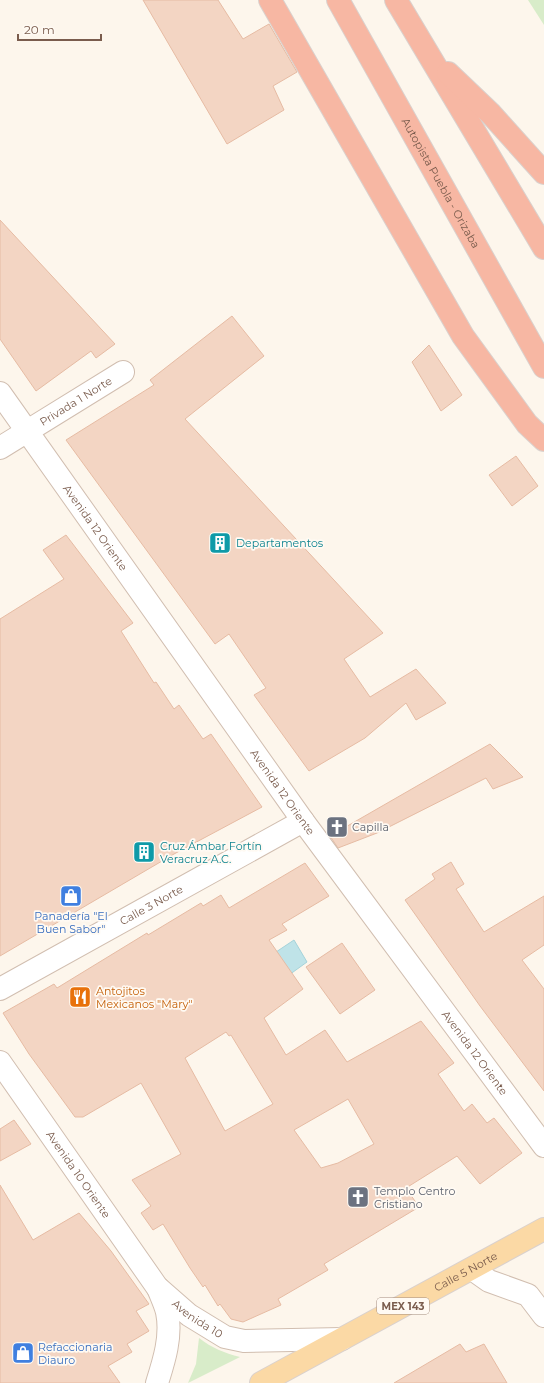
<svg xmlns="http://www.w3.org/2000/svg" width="544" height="1383" font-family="Montserrat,sans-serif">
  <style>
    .green { fill: #d8ecc9 }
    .water { fill: #bfe3e8; stroke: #a5d3da }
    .building { fill: #f3d5c3; stroke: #e6bba3; fill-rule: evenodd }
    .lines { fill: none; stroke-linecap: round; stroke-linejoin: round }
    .minor-casing { stroke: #d1beb0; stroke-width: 24 }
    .major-casing { stroke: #dad1cd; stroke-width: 24 }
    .highway-casing { stroke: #dad1cd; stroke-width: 24 }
    .minor { stroke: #fff; stroke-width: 22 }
    .major { stroke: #fbd9a5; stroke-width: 22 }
    .highway { stroke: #f7b7a3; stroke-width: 22 }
    .labels { text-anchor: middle; stroke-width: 3.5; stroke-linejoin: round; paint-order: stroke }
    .shield { fill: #fffaf3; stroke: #a28b7f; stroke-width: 1 }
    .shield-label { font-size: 10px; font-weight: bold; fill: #7a5c4d }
    .street-label { font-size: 11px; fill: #7a5c4d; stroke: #fffaf3 }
    .culture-label { font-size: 11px; fill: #0d838f; stroke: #fffaf3; text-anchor: start }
    .worship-label { font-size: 11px; fill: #5b616d; stroke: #fffaf3; text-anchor: start }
    .shop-label { font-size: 11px; fill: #366cbe; stroke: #fffaf3 }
    .food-label { font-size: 11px; fill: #c56008; stroke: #fffaf3; text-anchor: start }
  </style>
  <rect width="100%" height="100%" fill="#fdf6ec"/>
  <!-- green -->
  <g class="green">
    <polygon points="528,0 544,0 544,25"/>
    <path d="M199 1338C212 1348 224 1353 240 1357L188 1383 196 1364Z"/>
  </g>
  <!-- water -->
  <polygon class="water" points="294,940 307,962 282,980 267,958"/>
  <!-- building -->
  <g class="building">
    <polygon points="143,0 218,0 243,39 269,24 297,72 273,86 284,110 227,144"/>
    <polygon points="0,220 115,344 96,358 91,351 36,391 0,339"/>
    <polygon points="232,316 264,356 185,419 383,633 344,659 370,697 416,669 446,703 416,720 406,703 365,738 309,771 254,695 266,688 229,634 215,644 66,440 154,385 150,380"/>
    <polygon points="429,345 462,395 441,411 412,362"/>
    <polygon points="516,456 538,486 512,506 489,475"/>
    <polygon points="66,535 133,623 121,631 154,683 156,682 174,709 179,705 203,739 211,734 262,807 174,854 0,956 0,619 64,579 43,550"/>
    <polygon points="490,744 523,777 493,789 486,778 377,833 338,848 330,836"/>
    <polygon points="451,862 464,884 456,889 484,932 544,896 544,945 522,960 544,989 544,1091 480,1006 405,900 435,879 432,874"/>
    <path d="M305 863 329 896 282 924 287 930 269 940 303 989 264 1018 286 1055 325 1030 347 1062 421 1021 454 1063 438 1074 464 1111 472 1104 487 1123 494 1118 522 1153 480 1184 457 1156 406 1188 419 1207 324 1264 328 1270 278 1299 281 1305 243 1322 231 1319 220 1304 218 1306 205 1285 203 1287 190 1268 163 1224 153 1230 141 1213 151 1206 132 1180 181 1154 141 1083 83 1117H75L29 1054 3 1013 54 984 57 988 147 933 148 935 201 903 203 906 221 895 229 908ZM226 1032 229 1036 231 1035 273 1104 225 1131 185 1058ZM348 1099 374 1144 338 1163 321 1168 294 1130Z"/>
    <polygon points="342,943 375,990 340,1014 306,967"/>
    <polygon points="14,1120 31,1144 0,1161 0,1129"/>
    <polygon points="0,1185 33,1240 79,1213 111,1251 149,1304 136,1311 149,1331 127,1344 132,1352 108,1366 120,1383 0,1383"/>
    <polygon points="460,1344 466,1352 484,1344 507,1383 394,1383"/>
  </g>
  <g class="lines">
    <!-- minor casing -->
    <g class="minor-casing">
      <g id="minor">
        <path id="s1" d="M0 393 303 821 544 1146"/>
        <path id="s2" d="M0 448 123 372"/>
        <path id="s3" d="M0 989 303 821"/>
        <path id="s4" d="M0 1062 157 1287 189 1315 225 1337 244 1341 342 1339"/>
        <polyline points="472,1269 489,1281 528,1295 544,1316"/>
        <path d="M157 1383C164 1361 172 1336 167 1312 165 1304 161 1296 158 1288"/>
      </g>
    </g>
    <!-- major casing -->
    <g class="major-casing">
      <g id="major">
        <path id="s5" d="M261 1383 544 1229"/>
      </g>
    </g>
    <!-- highway casing -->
    <g class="highway-casing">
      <g id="highway">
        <polyline points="270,0 463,336 527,424 544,440"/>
        <path id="s6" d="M338 0 544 367"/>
        <polyline points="396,0 544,248"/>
        <polyline points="448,73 491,114 544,173"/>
      </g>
    </g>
    <!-- minor -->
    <use href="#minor" class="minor"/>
    <!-- major -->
    <use href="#major" class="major"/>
    <!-- highway -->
    <use href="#highway" class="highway"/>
  </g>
  <!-- icons -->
  <defs>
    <g id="building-square" transform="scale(1.15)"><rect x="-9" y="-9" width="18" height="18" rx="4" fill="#0f9aa8" stroke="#fffaf3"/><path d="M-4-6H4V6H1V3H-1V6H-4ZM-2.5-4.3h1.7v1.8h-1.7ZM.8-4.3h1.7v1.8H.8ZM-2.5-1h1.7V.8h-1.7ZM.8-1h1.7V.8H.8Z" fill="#fff"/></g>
    <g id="church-square" transform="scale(1.15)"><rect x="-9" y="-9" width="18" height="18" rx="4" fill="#6b7280" stroke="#fffaf3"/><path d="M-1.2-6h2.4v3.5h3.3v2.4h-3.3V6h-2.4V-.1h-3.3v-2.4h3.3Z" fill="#fff"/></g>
    <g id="shop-square" transform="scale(1.15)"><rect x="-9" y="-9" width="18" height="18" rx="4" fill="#3f7fe0" stroke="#fffaf3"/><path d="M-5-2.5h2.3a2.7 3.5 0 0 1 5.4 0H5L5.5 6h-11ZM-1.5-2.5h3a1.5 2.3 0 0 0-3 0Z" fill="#fff"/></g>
    <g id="restaurant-square" transform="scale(1.15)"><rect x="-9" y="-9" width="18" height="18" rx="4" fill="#e8710a" stroke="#fffaf3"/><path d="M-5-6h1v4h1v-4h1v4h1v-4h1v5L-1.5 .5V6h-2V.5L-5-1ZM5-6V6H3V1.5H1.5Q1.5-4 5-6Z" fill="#fff"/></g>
  </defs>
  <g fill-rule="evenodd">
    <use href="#building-square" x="220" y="543"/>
    <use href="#church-square" x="337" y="827"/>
    <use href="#building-square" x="144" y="852"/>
    <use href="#shop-square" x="71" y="896"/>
    <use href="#restaurant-square" x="80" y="997"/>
    <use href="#church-square" x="358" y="1197"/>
    <use href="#shop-square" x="23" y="1353"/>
  </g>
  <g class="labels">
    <!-- shield labels -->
    <rect class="shield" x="377" y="1298" width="52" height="16" rx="3"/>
    <g class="shield-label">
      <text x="403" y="1310">MEX 143</text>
    </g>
    <!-- street labels -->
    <g class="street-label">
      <text dy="4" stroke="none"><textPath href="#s6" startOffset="210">Autopista Puebla - Orizaba</textPath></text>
      <text dy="4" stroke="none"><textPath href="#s2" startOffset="89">Privada 1 Norte</textPath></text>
      <text dy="4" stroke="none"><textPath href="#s1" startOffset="165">Avenida 12 Oriente</textPath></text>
      <text dy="4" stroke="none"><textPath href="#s1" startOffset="489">Avenida 12 Oriente</textPath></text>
      <text dy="4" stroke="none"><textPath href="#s3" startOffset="173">Calle 3 Norte</textPath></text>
      <text dy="4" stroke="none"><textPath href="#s1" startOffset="813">Avenida 12 Oriente</textPath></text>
      <text dy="4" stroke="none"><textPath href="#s4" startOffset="137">Avenida 10 Oriente</textPath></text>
      <text dy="4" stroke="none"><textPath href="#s5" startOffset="233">Calle 5 Norte</textPath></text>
      <text dy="4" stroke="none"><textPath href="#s4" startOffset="326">Avenida 10</textPath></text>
    </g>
    <!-- culture labels -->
    <g class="culture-label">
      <text x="236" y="547">Departamentos</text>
      <text x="160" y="850">Cruz Ámbar Fortín<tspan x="160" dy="13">Veracruz A.C.</tspan></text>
    </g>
    <!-- worship labels -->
    <g class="worship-label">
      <text x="352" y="831">Capilla</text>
      <text x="374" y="1195">Templo Centro<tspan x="374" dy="13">Cristiano</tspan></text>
    </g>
    <!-- shop labels -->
    <g class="shop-label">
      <text x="71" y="920">Panadería "El<tspan x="71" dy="13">Buen Sabor"</tspan></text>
      <text x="38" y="1351" text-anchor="start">Refaccionaria<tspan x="38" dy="13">Diauro</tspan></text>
    </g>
    <!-- food labels -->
    <g class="food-label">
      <text x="96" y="995">Antojitos<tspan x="96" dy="13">Mexicanos "Mary"</tspan></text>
    </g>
  </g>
  <!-- scale -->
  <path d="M18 34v6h83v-6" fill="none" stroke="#7a5c4d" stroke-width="2"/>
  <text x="24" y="34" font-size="12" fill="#7a5c4d" stroke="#fffaf3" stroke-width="3" paint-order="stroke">20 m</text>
</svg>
